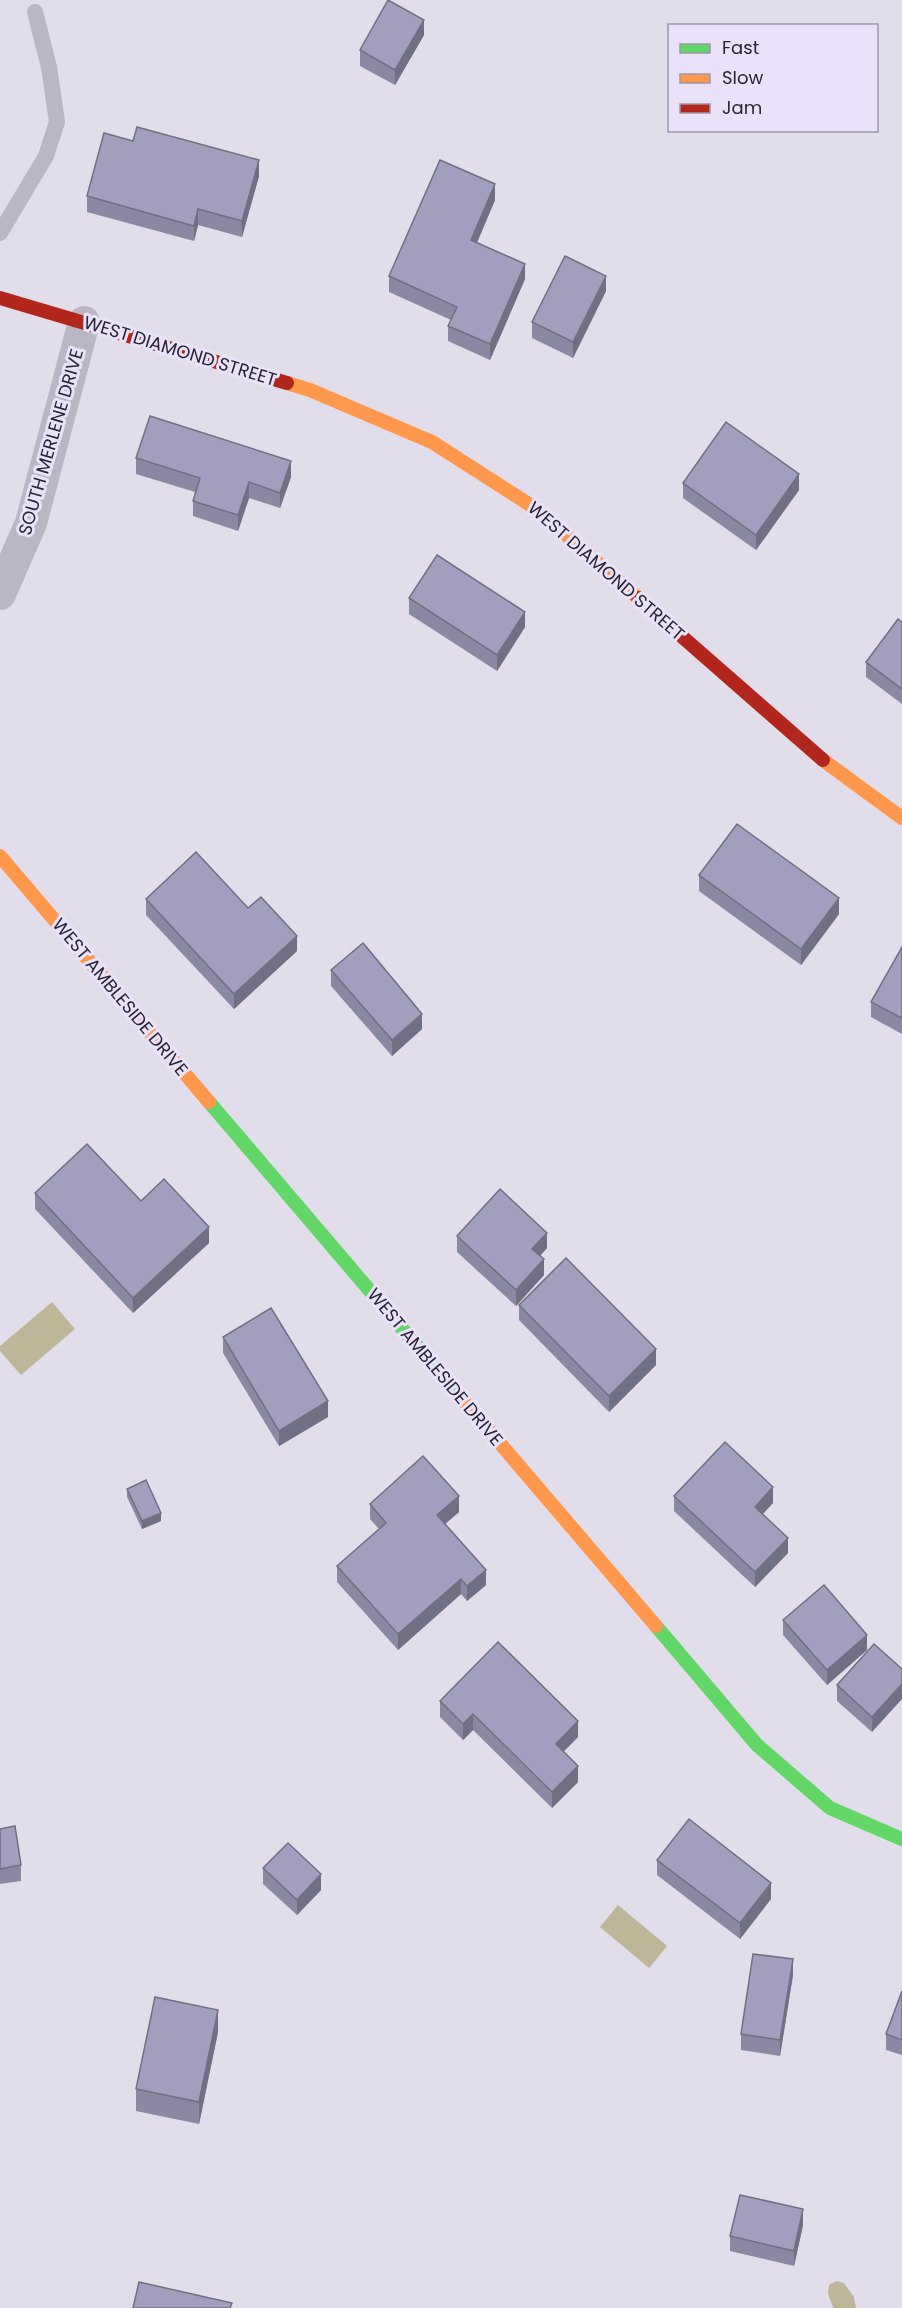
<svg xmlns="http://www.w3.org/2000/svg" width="902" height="2308" font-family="Poppins,sans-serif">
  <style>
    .water { fill: #bdb699 }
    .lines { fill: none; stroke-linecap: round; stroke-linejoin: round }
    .lane { stroke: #bab6c3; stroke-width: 16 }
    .street { stroke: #bab6c3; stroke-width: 32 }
    .fast { stroke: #63d668; stroke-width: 14 }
    .slow { stroke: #ff974d; stroke-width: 14 }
    .jam { stroke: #b3261e; stroke-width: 14 }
    .wall { fill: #8b88a3 }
    .shaded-wall { fill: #716f84 }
    .building { fill: #a29ebd; stroke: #716f84; stroke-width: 1.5 }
    .labels { text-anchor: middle; stroke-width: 6; stroke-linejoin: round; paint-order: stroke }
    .street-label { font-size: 18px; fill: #272533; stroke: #eae2f8 }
  </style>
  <rect width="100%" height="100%" fill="#e1ddea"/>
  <!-- water -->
  <g class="water">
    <polygon points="52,1302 75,1329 21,1375 0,1351 0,1346"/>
    <polygon points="618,1905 667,1946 649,1968 600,1927"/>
    <path d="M837 2281 844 2283 854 2297 856 2308H833C831 2298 825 2295 830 2284Z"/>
  </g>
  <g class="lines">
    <!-- lane -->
    <polyline class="lane" points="0,233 46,156 57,122 49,67 35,12"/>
    <!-- street -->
    <polyline class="street" points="0,594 31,523 84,322"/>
    <!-- fast -->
    <g class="fast">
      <polyline points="209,1102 463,1400"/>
      <polyline points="656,1626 757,1745 830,1808 902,1839"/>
    </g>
    <!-- slow -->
    <g class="slow">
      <polyline points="287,383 310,390 432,442 538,510 638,598"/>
      <polyline points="823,760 902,818"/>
      <polyline points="0,856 209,1102"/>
      <polyline points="463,1400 656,1626"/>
    </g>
    <!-- jam -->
    <g class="jam">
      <polyline points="0,298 287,383"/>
      <polyline points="638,598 823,760"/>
    </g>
  </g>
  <!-- wall -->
  <g class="wall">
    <polygon points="424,35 395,85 360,66 360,50"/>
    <polygon points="259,176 242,237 198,225 194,241 87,212 87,196"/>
    <polygon points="495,200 477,243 525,279 490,360 448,341 448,326 451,320 389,292 389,276"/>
    <polygon points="606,291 573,358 532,338 532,322"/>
    <polygon points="136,458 291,477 280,508 249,498 238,531 193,516 193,501 195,492 136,474"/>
    <polygon points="683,483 799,490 756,550 683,498"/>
    <polygon points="409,598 525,627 497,671 409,614"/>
    <polygon points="902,622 902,704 866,677 866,662"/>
    <polygon points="699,875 839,914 801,965 699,891"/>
    <polygon points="146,899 248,908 297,951 234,1009 146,915"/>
    <polygon points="902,947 902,1034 871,1017 871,1002"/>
    <polygon points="331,970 422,1029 392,1056 331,986"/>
    <polygon points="35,1193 141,1201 209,1243 133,1313 35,1209"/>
    <polygon points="457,1236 547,1248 540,1256 544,1275 516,1306 457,1252"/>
    <polygon points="519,1305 656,1365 609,1412 519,1320"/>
    <polygon points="223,1337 328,1417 279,1446 223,1353"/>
    <polygon points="127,1489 161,1521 142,1529 127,1497"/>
    <polygon points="674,1496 773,1503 763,1514 788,1553 755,1587 674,1511"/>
    <polygon points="370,1504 459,1512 445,1524 486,1585 467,1601 461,1594 398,1650 337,1582 337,1566 379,1529 370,1519"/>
    <polygon points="783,1620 867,1650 827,1685 783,1635"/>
    <polygon points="902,1669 872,1732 837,1701 837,1685"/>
    <polygon points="440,1701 578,1737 563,1752 578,1782 552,1808 473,1730 463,1740 440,1717"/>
    <polygon points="0,1829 21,1865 21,1881 0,1884"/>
    <polygon points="657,1860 771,1899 740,1939 657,1875"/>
    <polygon points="263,1868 321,1890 297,1915 263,1884"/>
    <polygon points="793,1975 780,2056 741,2050 741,2034"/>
    <polygon points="902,1991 902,2055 886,2050 886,2034"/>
    <polygon points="218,2032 199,2124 136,2111 136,2089"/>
    <polygon points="803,2225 794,2266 730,2251 730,2236"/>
  </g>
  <!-- shaded-wall -->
  <g class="shaded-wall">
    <polygon points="424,20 424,35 395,85 395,70"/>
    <polygon points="259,160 259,176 242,237 242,221"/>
    <polygon points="495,184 495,200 471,256 471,240"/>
    <polygon points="198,209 198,225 194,241 194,226"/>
    <polygon points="525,264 525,279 490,360 490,344"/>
    <polygon points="606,276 606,291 573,358 573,342"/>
    <polygon points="291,461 291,477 280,508 280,493"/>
    <polygon points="799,474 799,490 756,550 756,535"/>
    <polygon points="249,482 249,498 238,531 238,515"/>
    <polygon points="525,612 525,627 497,671 497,655"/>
    <polygon points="839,898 839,914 801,965 801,949"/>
    <polygon points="297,936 297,951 234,1009 234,994"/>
    <polygon points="422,1014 422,1029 392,1056 392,1040"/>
    <polygon points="209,1227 209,1243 133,1313 133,1298"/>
    <polygon points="547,1233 547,1248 532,1264 532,1249"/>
    <polygon points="544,1259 544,1275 516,1306 516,1290"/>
    <polygon points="656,1349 656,1365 609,1412 609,1396"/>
    <polygon points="328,1401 328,1417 279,1446 279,1431"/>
    <polygon points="773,1487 773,1503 755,1522 755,1507"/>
    <polygon points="459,1496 459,1512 437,1531 437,1515"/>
    <polygon points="161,1513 161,1521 142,1529 142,1521"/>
    <polygon points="788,1538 788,1553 755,1587 755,1572"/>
    <polygon points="486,1570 486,1585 467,1601 467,1586"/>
    <polygon points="461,1579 461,1594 398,1650 398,1634"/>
    <polygon points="867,1635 867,1650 827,1685 827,1670"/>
    <polygon points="902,1684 902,1699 872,1732 872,1717"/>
    <polygon points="473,1714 473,1730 463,1740 463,1724"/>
    <polygon points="578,1721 578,1737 556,1759 556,1744"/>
    <polygon points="578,1766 578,1782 552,1808 552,1792"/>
    <polygon points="321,1874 321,1890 297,1915 297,1900"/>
    <polygon points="771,1883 771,1899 740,1939 740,1923"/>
    <polygon points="793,1959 793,1975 780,2056 780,2040"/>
    <polygon points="218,2010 218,2032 199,2124 199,2102"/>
    <polygon points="803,2209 803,2225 794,2266 794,2251"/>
  </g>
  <!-- building -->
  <g class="building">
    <polygon points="388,0 424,20 395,70 360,50"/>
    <polygon points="137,127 259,160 242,221 198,209 194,226 87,196 104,133 133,141"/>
    <polygon points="440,160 495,184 471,240 525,264 490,344 448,326 457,307 389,276"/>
    <polygon points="565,256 606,276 573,342 532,322"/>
    <polygon points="150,416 291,461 280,493 249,482 238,515 193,501 200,478 136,458"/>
    <polygon points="726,422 799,474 756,535 683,483"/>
    <polygon points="437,555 525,612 497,655 409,598"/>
    <polygon points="898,619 902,622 902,689 866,662"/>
    <polygon points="737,824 839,898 801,949 699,875"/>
    <polygon points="196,852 248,908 261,897 297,936 234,994 146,899"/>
    <polygon points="363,943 422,1014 392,1040 331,970"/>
    <polygon points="902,947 902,1018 871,1002"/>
    <polygon points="87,1144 141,1201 164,1179 209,1227 133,1298 35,1193"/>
    <polygon points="500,1189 547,1233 532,1249 544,1259 516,1290 457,1236"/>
    <polygon points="566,1258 656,1349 609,1396 519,1305"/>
    <polygon points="271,1308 328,1401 279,1431 223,1337"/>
    <polygon points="725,1442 773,1487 755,1507 788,1538 755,1572 674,1496"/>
    <polygon points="423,1456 459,1496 437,1515 486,1570 467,1586 461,1579 398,1634 337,1566 386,1523 370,1504"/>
    <polygon points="146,1480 161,1513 142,1521 127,1489"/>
    <polygon points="824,1585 867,1635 827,1670 783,1620"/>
    <polygon points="498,1642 578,1721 556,1744 578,1766 552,1792 473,1714 463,1724 440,1701"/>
    <polygon points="874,1644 902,1669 902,1684 872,1717 837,1685"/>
    <polygon points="689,1819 771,1883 740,1923 657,1860"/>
    <polygon points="15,1826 21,1865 0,1869 0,1829"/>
    <polygon points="288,1843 321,1874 297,1900 263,1868"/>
    <polygon points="753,1954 793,1959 780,2040 741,2034"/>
    <polygon points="902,1991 902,2040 886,2034"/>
    <polygon points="155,1997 218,2010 199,2102 136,2089"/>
    <polygon points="740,2195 803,2209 794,2251 730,2236"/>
    <polygon points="139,2282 232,2303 230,2308 133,2308"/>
  </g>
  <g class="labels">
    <!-- street labels -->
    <g class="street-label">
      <text transform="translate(180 351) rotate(17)" y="6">WEST DIAMOND STREET</text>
      <text transform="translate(51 442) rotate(-74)" y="6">SOUTH MERLENE DRIVE</text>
      <text transform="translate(606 571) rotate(41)" y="6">WEST DIAMOND STREET</text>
      <text transform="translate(120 997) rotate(50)" y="6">WEST AMBLESIDE DRIVE</text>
      <text transform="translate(435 1367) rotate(50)" y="6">WEST AMBLESIDE DRIVE</text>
    </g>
  </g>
  <!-- legend -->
  <rect x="668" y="24" width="210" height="108" fill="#eae2f8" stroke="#9c96a9" stroke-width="1.5"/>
  <rect x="680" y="44" width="30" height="9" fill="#63d668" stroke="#9c96a9" stroke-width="1.5"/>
  <text x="722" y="54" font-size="18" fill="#272533">Fast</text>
  <rect x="680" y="74" width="30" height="9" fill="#ff974d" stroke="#9c96a9" stroke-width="1.5"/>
  <text x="722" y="84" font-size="18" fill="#272533">Slow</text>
  <rect x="680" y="104" width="30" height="9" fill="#b3261e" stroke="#9c96a9" stroke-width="1.5"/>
  <text x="722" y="114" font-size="18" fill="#272533">Jam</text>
</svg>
